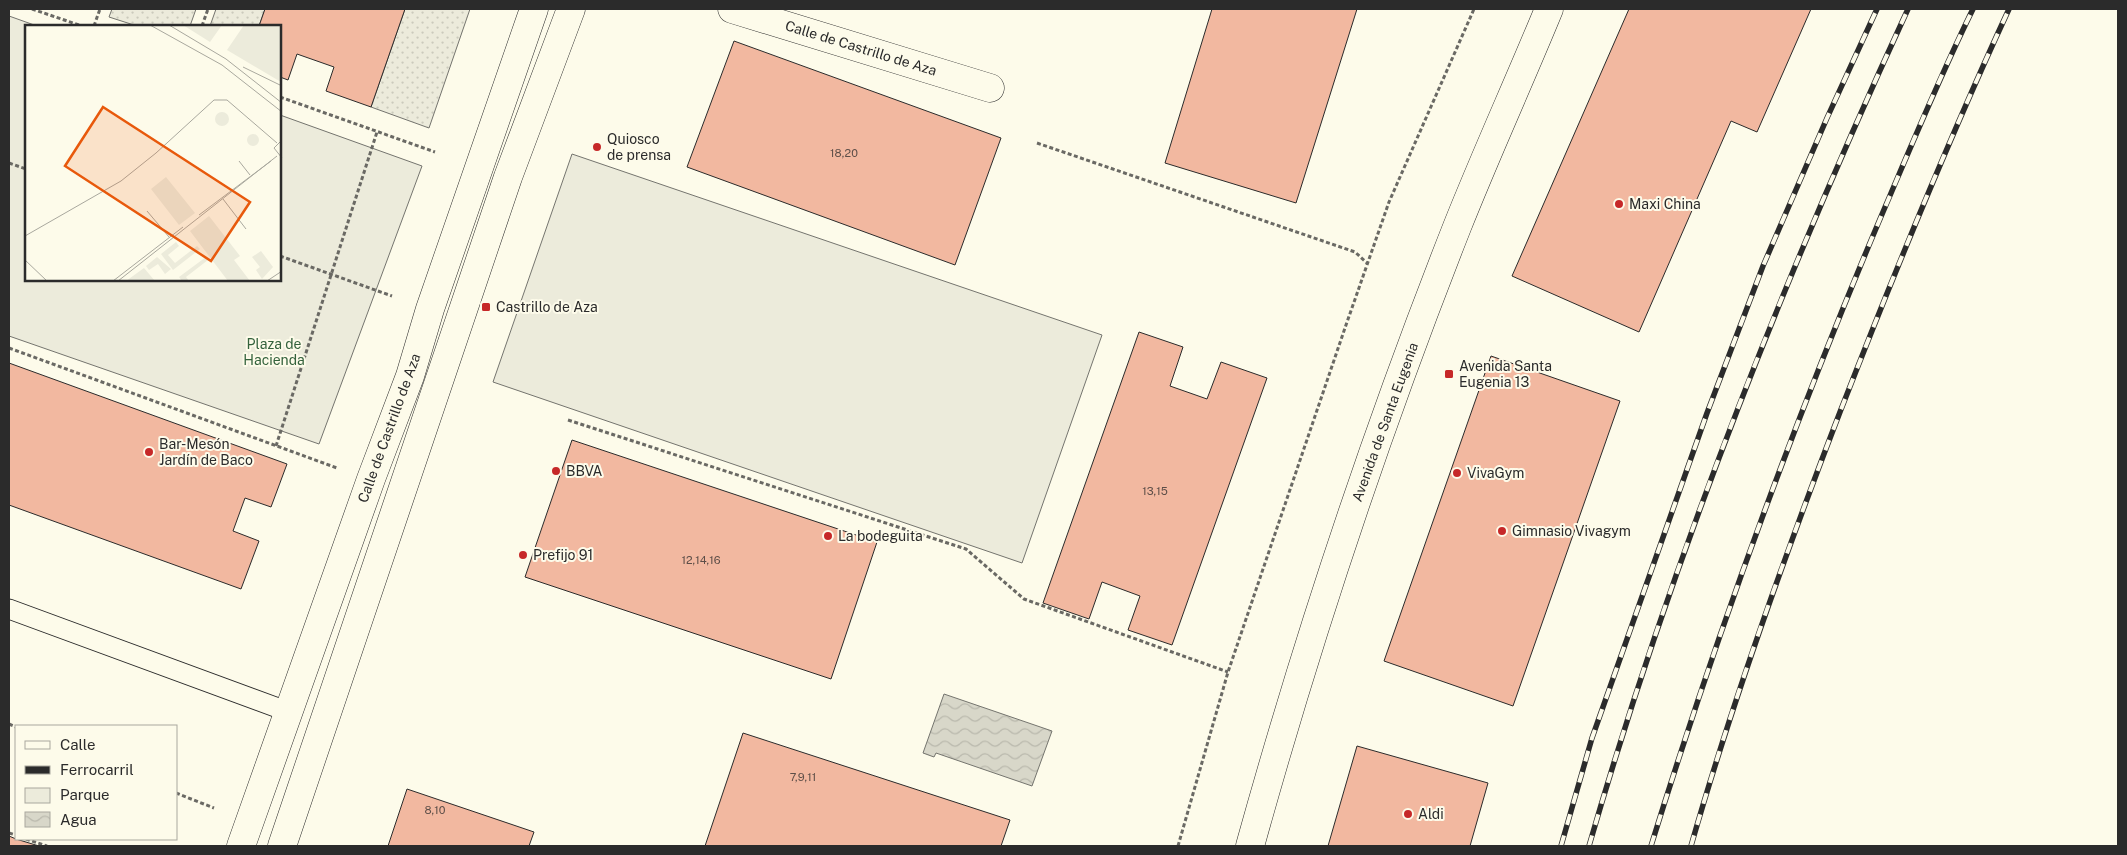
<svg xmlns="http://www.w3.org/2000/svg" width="2127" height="855" font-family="'Public Sans',sans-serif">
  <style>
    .green { fill: #ecebdb; stroke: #74746e }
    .garden { fill: url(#garden-dots); stroke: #74746e }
    .water { fill: url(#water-waves); stroke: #74746e }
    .building { fill: #f2b8a0; stroke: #2b2b2b }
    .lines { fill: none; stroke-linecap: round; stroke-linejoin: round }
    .lane-casing { stroke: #2b2b2b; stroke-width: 21 }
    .street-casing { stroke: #2b2b2b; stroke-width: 29 }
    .path { stroke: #6a6964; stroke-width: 3; stroke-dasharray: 4 2.5; stroke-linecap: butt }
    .lane { stroke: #fdfbea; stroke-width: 19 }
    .street { stroke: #fdfbea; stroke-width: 28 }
    .rail-casing { stroke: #2b2b2b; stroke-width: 5.5 }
    .rail { stroke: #fdfbea; stroke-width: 4; stroke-dasharray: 11; stroke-linecap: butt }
    .poi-dot { fill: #c62828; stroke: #fdfbea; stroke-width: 2 }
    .labels { text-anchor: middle; stroke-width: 4; stroke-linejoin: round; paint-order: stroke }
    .number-label { font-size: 11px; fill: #5d4e48 }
    .street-label { font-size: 14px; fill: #2b2b2b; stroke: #fdfbea }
    .poi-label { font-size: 14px; fill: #2b2b2b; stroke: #fdfbea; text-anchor: start }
    .park-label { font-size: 14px; fill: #34623c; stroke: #fdfbea }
    .inset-road { fill: none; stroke: #a9a89e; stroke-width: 1 }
    .view { fill: #e8590c; fill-opacity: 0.15; stroke: #e8590c; stroke-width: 2.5 }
    .inset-edge { fill: none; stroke: #2b2b2b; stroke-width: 2.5 }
  </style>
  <defs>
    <pattern id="garden-dots" width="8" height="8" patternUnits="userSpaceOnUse" patternTransform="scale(1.25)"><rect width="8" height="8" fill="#ecebdb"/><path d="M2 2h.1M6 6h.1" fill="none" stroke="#cbcabc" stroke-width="1.8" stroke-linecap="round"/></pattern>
    <pattern id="water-waves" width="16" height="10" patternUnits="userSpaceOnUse" patternTransform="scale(1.25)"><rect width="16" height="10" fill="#d8d7c9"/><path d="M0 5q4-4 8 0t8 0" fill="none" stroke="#bab9ad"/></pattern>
  </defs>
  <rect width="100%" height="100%" fill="#fdfbea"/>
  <!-- green -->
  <g class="green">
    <polygon points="9,16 37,26 26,26 26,280 280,280 280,115 422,166 319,444 9,336"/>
    <polygon points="572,154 1102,335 1022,563 493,382"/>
  </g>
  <!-- garden -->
  <g class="garden">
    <polygon points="112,9 196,9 190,26 137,26 109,17"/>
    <polygon points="216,9 265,9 259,26 210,26"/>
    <polygon points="405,9 470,9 429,128 371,107"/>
  </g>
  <!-- water -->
  <polygon class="water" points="944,694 1052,731 1032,786 936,753 934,757 923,753"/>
  <!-- building -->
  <g class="building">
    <polygon points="265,9 405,9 371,107 326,91 334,67 297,54 288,80 280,77 280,26 259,26"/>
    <polygon points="1212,9 1357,9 1296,203 1165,163"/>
    <polygon points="1629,9 1811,9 1757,132 1731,121 1639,332 1512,276"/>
    <polygon points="734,41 1001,138 955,265 687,167"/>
    <polygon points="1139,332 1183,347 1170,386 1207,399 1221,362 1267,378 1172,645 1128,630 1140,596 1102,582 1089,619 1043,603"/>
    <polygon points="1491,356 1620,401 1513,706 1384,661"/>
    <polygon points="9,363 287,464 271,507 245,498 233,531 259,541 241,589 9,505"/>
    <polygon points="572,440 877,542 831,679 525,577"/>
    <polygon points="743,733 1010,820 1001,846 705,846"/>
    <polygon points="1357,746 1488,783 1470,846 1328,846"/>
    <polygon points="407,789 534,832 529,846 388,846"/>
    <polygon points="9,836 16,839 39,846 9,846"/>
  </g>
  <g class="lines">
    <!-- lane casing -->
    <g class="lane-casing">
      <polyline id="lane" points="9,609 289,712"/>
    </g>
    <!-- street casing -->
    <g class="street-casing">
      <g id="street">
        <polyline points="732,9 990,88"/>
        <polyline points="241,846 371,479 410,376 430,309 534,9"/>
        <polyline points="282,846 508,177 571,9"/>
        <path d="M1250 846C1308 637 1377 430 1457 227 1486 154 1519 82 1549 9"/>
      </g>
    </g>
    <!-- path -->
    <g class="path">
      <polyline points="32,9 82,26"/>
      <polyline points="94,26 100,9"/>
      <polyline points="202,26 208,9"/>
      <polyline points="280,97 435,152"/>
      <polyline points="1037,143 1355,252 1368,264"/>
      <polyline points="9,163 26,169"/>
      <polyline points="280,256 392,296"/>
      <polyline points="9,348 337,468"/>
      <polyline points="568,420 966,549 1024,599 1228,672"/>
      <polyline points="276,446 377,132"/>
      <polyline points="9,724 16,727"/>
      <polyline points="176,793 214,808"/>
      <polyline points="9,833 16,835"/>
      <polyline points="26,839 47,846"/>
      <polyline points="1178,846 1228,672 1346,325 1389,202 1474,9"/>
    </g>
    <!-- lane -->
    <use href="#lane" class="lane"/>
    <!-- street -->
    <use href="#street" class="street"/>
    <!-- rail casing -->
    <g class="rail-casing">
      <g id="rail">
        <polyline points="1561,846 1592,738 1707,413 1763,266 1827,118 1877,9"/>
        <path d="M1589 846C1672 559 1783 280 1908 9"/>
        <path d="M1651 846C1717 633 1793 425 1880 219 1910 149 1939 78 1973 9"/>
        <path d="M1691 846C1733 699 1785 555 1840 412 1893 276 1948 141 2009 9"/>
      </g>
    </g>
    <!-- rail -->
    <use href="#rail" class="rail"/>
  </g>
  <!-- markers -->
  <g class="poi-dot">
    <circle cx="597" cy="147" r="5"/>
    <circle cx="1619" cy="204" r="5"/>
    <rect x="481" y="302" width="10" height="10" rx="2.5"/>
    <rect x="1444" y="369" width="10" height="10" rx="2.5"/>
    <circle cx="149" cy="452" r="5"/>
    <circle cx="556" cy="471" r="5"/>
    <circle cx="1457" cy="473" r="5"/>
    <circle cx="1502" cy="531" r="5"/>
    <circle cx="828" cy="536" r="5"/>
    <circle cx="523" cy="555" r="5"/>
    <circle cx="1408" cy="814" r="5"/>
  </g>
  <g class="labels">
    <!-- number labels -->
    <g class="number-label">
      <text x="844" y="157">18,20</text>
      <text x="1155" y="495">13,15</text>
      <text x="701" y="564">12,14,16</text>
      <text x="803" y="781">7,9,11</text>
      <text x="435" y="814">8,10</text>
    </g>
    <!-- street labels -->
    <g class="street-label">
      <text transform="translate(861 48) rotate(17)" y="5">Calle de Castrillo de Aza</text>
      <text transform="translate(1385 422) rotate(-70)" y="5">Avenida de Santa Eugenia</text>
      <text transform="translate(389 428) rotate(-70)" y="5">Calle de Castrillo de Aza</text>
    </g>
    <!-- poi labels -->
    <g class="poi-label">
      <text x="607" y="144">Quiosco<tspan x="607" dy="16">de prensa</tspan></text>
      <text x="1629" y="209">Maxi China</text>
      <text x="496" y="312">Castrillo de Aza</text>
      <text x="1459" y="371">Avenida Santa<tspan x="1459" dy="16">Eugenia 13</tspan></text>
      <text x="159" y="449">Bar-Mesón<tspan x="159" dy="16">Jardín de Baco</tspan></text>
      <text x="566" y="476">BBVA</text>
      <text x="1467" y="478">VivaGym</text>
      <text x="1512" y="536">Gimnasio Vivagym</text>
      <text x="838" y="541">La bodeguita</text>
      <text x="533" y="560">Prefijo 91</text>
      <text x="1418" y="819">Aldi</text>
    </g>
    <!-- park labels -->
    <g class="park-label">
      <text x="274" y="349">Plaza de<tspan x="274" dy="16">Hacienda</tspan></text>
    </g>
  </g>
  <!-- overview -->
  <g transform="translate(25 25)">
    <rect width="256" height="256" fill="#fdfbea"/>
    <path d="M158 0H197L185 17ZM219 0H256V57L202 25ZM190 94a7 7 0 1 1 14 0a7 7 0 1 1-14 0ZM222 115a6 6 0 1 1 12 0a6 6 0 1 1-12 0ZM141 152 170 188 154 200 126 164ZM184 191 215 231 209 235 225 256H203L165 206ZM119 243 130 256H101Z" fill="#ecebdb"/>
    <path d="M151 217 154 221 143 230 150 238 172 221 175 224 148 245 136 229ZM236 226 248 242 237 254 231 245 235 242 227 232ZM132 232 146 244 140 249 133 239 124 245 121 241ZM181 232 183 235 161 252 164 256H157L154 252Z" fill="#ecebdb"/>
    <path class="inset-road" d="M125 0 197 40 257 87M144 0 201 34 257 78M218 42 257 61M257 115 249 123 257 133M214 136 225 150M198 174 221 204M122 186 144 212M174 190 246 136M0 211 96 156 131 128 189 75H202L252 118M0 235 22 256M88 256 158 202M93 256 252 131M242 256 257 246"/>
    <path class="view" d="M78 82 225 177 186 236 40 141Z"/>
    <rect width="256" height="256" class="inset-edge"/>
  </g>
  <!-- border -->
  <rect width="2127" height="855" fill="none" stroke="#2b2b2b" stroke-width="20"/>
  <!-- legend -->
  <rect x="15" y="725" width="162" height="115" fill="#fdfbea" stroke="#a9a89e"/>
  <rect x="25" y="741" width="25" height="8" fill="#fdfbea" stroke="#a9a89e"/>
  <text x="60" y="750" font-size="15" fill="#2b2b2b">Calle</text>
  <rect x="25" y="766" width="25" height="8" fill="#2b2b2b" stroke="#a9a89e"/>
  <text x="60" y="775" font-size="15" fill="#2b2b2b">Ferrocarril</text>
  <rect x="25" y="788" width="25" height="15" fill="#ecebdb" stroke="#a9a89e"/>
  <text x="60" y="800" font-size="15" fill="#2b2b2b">Parque</text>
  <rect x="25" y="812" width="25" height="15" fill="url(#water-waves)" stroke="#a9a89e"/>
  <text x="60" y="825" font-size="15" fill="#2b2b2b">Agua</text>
</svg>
